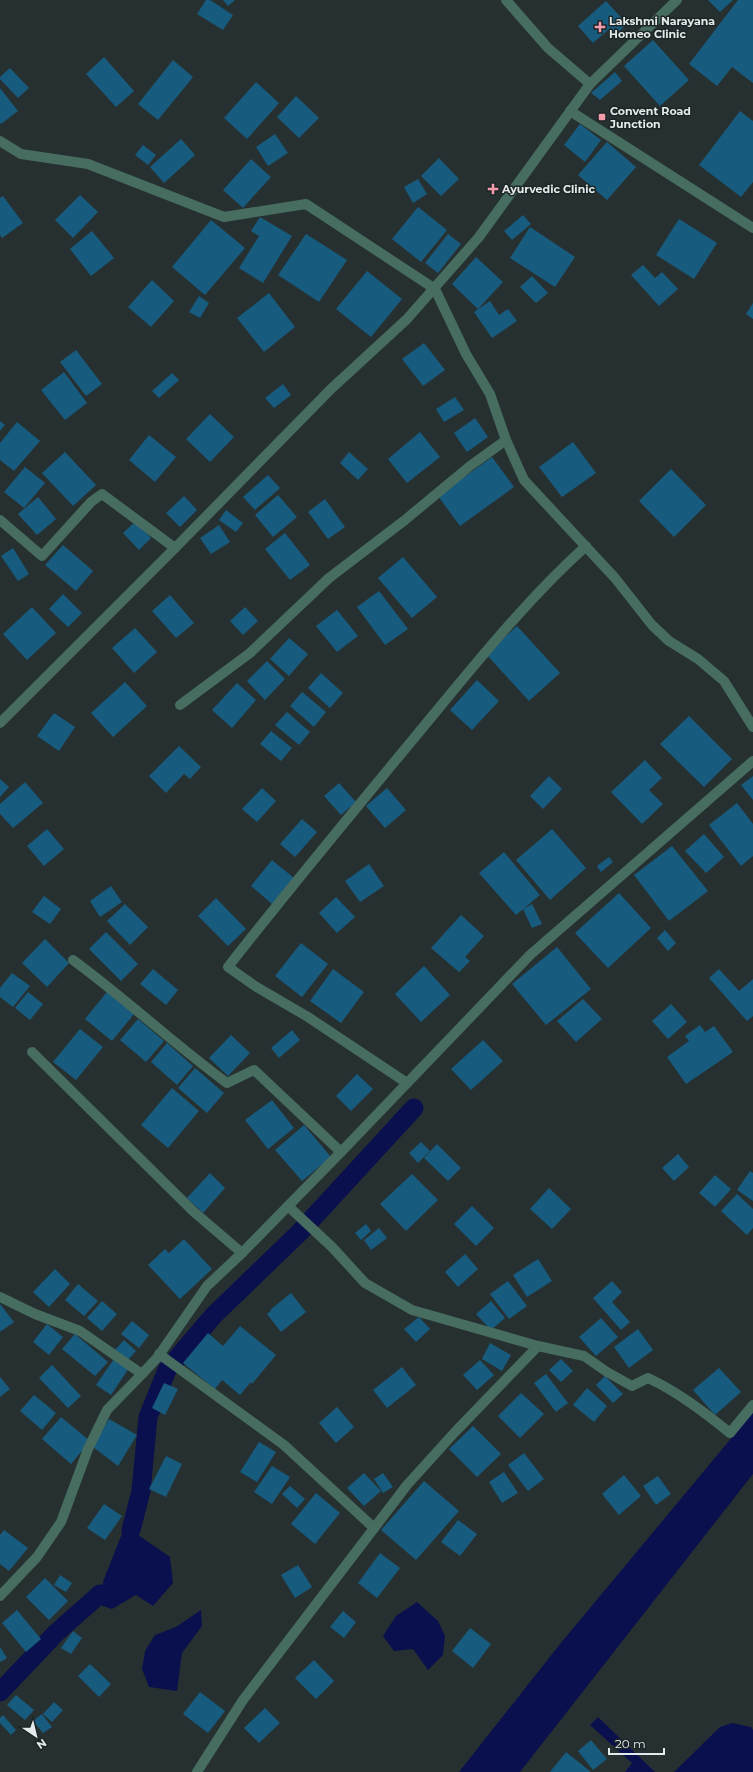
<svg xmlns="http://www.w3.org/2000/svg" width="753" height="1772" font-family="Montserrat,sans-serif">
  <style>
    .water { fill: #0a104d }
    .lines { fill: none; stroke-linecap: round; stroke-linejoin: round }
    .canal { stroke: #0a104d; stroke-width: 19 }
    .building { fill: #175b7e }
    .minor { stroke: #466d60; stroke-width: 10 }
    .tertiary { stroke: #466d60; stroke-width: 10 }
    .poi-dot { fill: #f39aab; stroke: #1d2627; stroke-width: 1.5 }
    .labels { text-anchor: middle; stroke-width: 3; stroke-linejoin: round; paint-order: stroke }
    .poi-label { font-size: 11px; font-weight: bold; fill: #e4eaeb; stroke: #1d2627; text-anchor: start }
  </style>
  <rect width="100%" height="100%" fill="#273031"/>
  <!-- water -->
  <g class="water">
    <polygon points="753,1412 753,1474 520,1772 459,1772 560,1644"/>
    <polygon points="125,1526 170,1557 173,1583 153,1606 136,1595 112,1609 97,1604 104,1579"/>
    <polygon points="417,1602 438,1621 445,1636 443,1655 428,1670 413,1649 394,1651 383,1636 396,1616"/>
    <polygon points="201,1610 202,1626 182,1653 177,1691 149,1687 142,1669 145,1651 155,1635 176,1627"/>
    <polygon points="598,1717 655,1772 625,1772 632,1763 590,1725"/>
    <polygon points="732,1723 751,1727 753,1730 753,1772 674,1772 720,1727"/>
  </g>
  <g class="lines">
    <!-- canal -->
    <g class="canal">
      <polyline points="131,1530 141,1491 148,1417 167,1370 214,1315 300,1232 414,1108"/>
      <polyline points="0,1692 56,1633 100,1594"/>
    </g>
  </g>
  <!-- building -->
  <g class="building">
    <polygon points="206,0 210,0 233,15 223,30 197,14"/>
    <polygon points="223,0 235,0 228,6"/>
    <polygon points="708,0 733,0 720,12"/>
    <polygon points="738,0 753,0 753,83 732,67 717,86 689,64"/>
    <polygon points="606,1 627,24 614,36 608,30 593,43 578,26"/>
    <polygon points="653,40 689,80 660,106 624,66"/>
    <polygon points="104,57 134,91 116,107 86,74"/>
    <polygon points="173,60 193,77 158,120 138,104"/>
    <polygon points="10,68 29,88 18,98 0,79 0,77"/>
    <polygon points="615,72 622,81 600,100 591,93"/>
    <polygon points="256,82 279,103 247,139 224,118"/>
    <polygon points="0,88 18,111 1,124 0,123"/>
    <polygon points="296,96 319,118 299,138 277,117"/>
    <polygon points="740,111 753,121 753,182 741,197 699,165"/>
    <polygon points="580,124 601,140 585,162 564,145"/>
    <polygon points="275,134 288,153 268,166 256,147"/>
    <polygon points="181,139 195,155 164,183 150,167"/>
    <polygon points="607,142 636,167 607,200 578,175"/>
    <polygon points="143,145 156,155 148,165 135,155"/>
    <polygon points="439,158 459,179 441,196 421,176"/>
    <polygon points="251,159 271,177 243,208 223,190"/>
    <polygon points="418,179 427,194 413,203 404,187"/>
    <polygon points="80,195 98,212 73,238 55,220"/>
    <polygon points="3,196 23,223 2,238 0,235 0,198"/>
    <polygon points="418,207 447,230 421,262 392,239"/>
    <polygon points="523,215 531,224 512,240 504,231"/>
    <polygon points="260,217 292,236 263,283 239,268 259,236 251,231"/>
    <polygon points="679,219 717,243 694,279 656,255"/>
    <polygon points="211,220 245,248 205,295 172,267"/>
    <polygon points="530,227 575,257 555,287 510,258"/>
    <polygon points="92,231 114,258 91,276 70,249"/>
    <polygon points="306,234 347,260 319,302 278,275"/>
    <polygon points="448,234 461,244 438,273 425,263"/>
    <polygon points="476,257 503,282 478,309 452,284"/>
    <polygon points="643,265 655,278 662,272 678,289 659,306 631,275"/>
    <polygon points="367,271 402,299 371,337 336,309"/>
    <polygon points="532,276 548,293 536,303 520,287"/>
    <polygon points="152,280 174,301 151,327 128,307"/>
    <polygon points="269,293 295,327 264,352 237,318"/>
    <polygon points="199,296 209,303 200,318 189,312"/>
    <polygon points="490,301 499,315 508,309 517,321 492,338 474,312"/>
    <polygon points="753,303 753,319 746,314"/>
    <polygon points="424,343 445,370 423,386 402,359"/>
    <polygon points="76,350 102,384 86,396 60,362"/>
    <polygon points="64,372 87,403 65,420 41,390"/>
    <polygon points="172,373 179,380 159,398 152,391"/>
    <polygon points="283,384 291,395 274,408 265,398"/>
    <polygon points="455,397 464,410 444,422 436,409"/>
    <polygon points="210,414 234,437 210,462 186,439"/>
    <polygon points="475,418 488,437 467,452 454,433"/>
    <polygon points="0,421 5,425 0,431"/>
    <polygon points="17,422 40,441 14,471 0,460 0,443"/>
    <polygon points="420,432 440,457 407,483 388,459"/>
    <polygon points="149,435 176,457 155,482 129,460"/>
    <polygon points="573,442 596,473 562,497 539,467"/>
    <polygon points="65,452 96,485 73,506 42,473"/>
    <polygon points="349,452 368,469 358,480 340,463"/>
    <polygon points="492,457 514,487 460,526 438,496"/>
    <polygon points="25,467 45,483 24,508 4,492"/>
    <polygon points="671,469 706,505 674,537 639,501"/>
    <polygon points="268,475 280,488 255,510 243,497"/>
    <polygon points="278,495 297,517 273,537 255,515"/>
    <polygon points="184,496 197,510 180,527 166,513"/>
    <polygon points="38,497 56,519 37,535 18,514"/>
    <polygon points="325,499 345,527 328,539 308,512"/>
    <polygon points="226,510 243,523 236,532 219,520"/>
    <polygon points="136,521 151,538 139,550 123,533"/>
    <polygon points="219,525 230,542 211,554 200,538"/>
    <polygon points="285,533 310,565 290,580 265,549"/>
    <polygon points="63,545 93,571 76,591 45,565"/>
    <polygon points="13,548 29,574 18,581 1,556"/>
    <polygon points="403,557 437,597 412,618 378,578"/>
    <polygon points="379,591 408,629 385,645 357,607"/>
    <polygon points="63,594 82,613 68,627 49,609"/>
    <polygon points="170,595 194,623 176,638 152,611"/>
    <polygon points="32,607 56,633 27,660 3,634"/>
    <polygon points="245,607 258,621 243,635 230,621"/>
    <polygon points="337,610 358,636 337,652 316,626"/>
    <polygon points="517,626 560,673 529,701 486,654"/>
    <polygon points="135,628 157,652 134,673 112,648"/>
    <polygon points="289,638 308,654 289,676 270,659"/>
    <polygon points="267,661 285,679 265,700 247,681"/>
    <polygon points="321,673 343,693 330,708 308,688"/>
    <polygon points="477,680 499,701 472,730 450,710"/>
    <polygon points="125,682 147,706 113,737 91,713"/>
    <polygon points="237,683 256,700 232,728 212,710"/>
    <polygon points="302,692 326,712 314,727 290,706"/>
    <polygon points="287,712 310,732 299,745 275,725"/>
    <polygon points="54,713 75,727 59,751 37,736"/>
    <polygon points="689,716 732,759 704,787 660,744"/>
    <polygon points="271,731 292,748 281,761 260,744"/>
    <polygon points="179,746 201,767 190,779 184,774 166,793 149,776"/>
    <polygon points="645,760 662,778 649,790 663,804 642,824 611,792"/>
    <polygon points="549,776 562,789 543,809 530,796"/>
    <polygon points="753,776 753,800 741,785"/>
    <polygon points="0,779 9,787 0,797"/>
    <polygon points="25,782 43,803 13,828 0,814 0,804"/>
    <polygon points="339,783 356,802 341,815 324,796"/>
    <polygon points="262,788 276,801 257,822 242,809"/>
    <polygon points="387,788 406,810 385,828 366,806"/>
    <polygon points="737,803 753,824 753,856 741,866 709,825"/>
    <polygon points="302,819 317,832 295,857 280,844"/>
    <polygon points="47,829 64,849 44,866 27,846"/>
    <polygon points="552,829 586,868 550,900 516,860"/>
    <polygon points="704,834 724,857 706,873 685,851"/>
    <polygon points="672,846 708,891 669,921 634,875"/>
    <polygon points="504,852 540,895 516,915 479,873"/>
    <polygon points="609,857 613,862 601,872 597,866"/>
    <polygon points="272,860 294,878 272,904 251,886"/>
    <polygon points="369,864 384,886 360,902 345,881"/>
    <polygon points="111,886 122,902 100,917 90,901"/>
    <polygon points="619,893 651,928 608,968 575,933"/>
    <polygon points="44,896 61,909 50,924 32,912"/>
    <polygon points="336,897 355,917 337,933 319,913"/>
    <polygon points="216,898 246,929 228,946 198,916"/>
    <polygon points="125,904 148,927 130,945 107,921"/>
    <polygon points="532,904 542,924 532,928 523,909"/>
    <polygon points="461,915 484,936 465,957 470,961 459,972 431,948"/>
    <polygon points="665,930 676,943 668,951 657,938"/>
    <polygon points="106,932 138,964 121,981 89,949"/>
    <polygon points="45,939 69,963 47,987 22,963"/>
    <polygon points="301,943 328,964 302,997 275,976"/>
    <polygon points="557,947 591,989 546,1025 512,984"/>
    <polygon points="424,966 450,995 421,1022 395,994"/>
    <polygon points="153,969 178,990 166,1005 140,984"/>
    <polygon points="333,969 364,992 341,1023 310,1001"/>
    <polygon points="719,969 739,991 753,979 753,1016 747,1021 709,978"/>
    <polygon points="12,973 30,986 13,1007 0,997 0,988"/>
    <polygon points="28,992 43,1004 30,1020 15,1008"/>
    <polygon points="107,992 134,1014 112,1041 85,1019"/>
    <polygon points="583,999 602,1019 576,1042 557,1021"/>
    <polygon points="671,1004 687,1022 668,1039 652,1021"/>
    <polygon points="138,1019 164,1041 146,1062 120,1040"/>
    <polygon points="700,1025 705,1032 714,1026 733,1052 686,1084 667,1057 689,1041 685,1036"/>
    <polygon points="80,1029 103,1047 76,1080 53,1062"/>
    <polygon points="292,1030 300,1040 279,1058 271,1048"/>
    <polygon points="231,1035 250,1053 228,1076 209,1058"/>
    <polygon points="483,1040 503,1061 471,1090 451,1069"/>
    <polygon points="167,1043 193,1066 177,1085 151,1062"/>
    <polygon points="195,1068 224,1093 207,1113 178,1088"/>
    <polygon points="357,1074 373,1089 351,1111 336,1096"/>
    <polygon points="172,1088 199,1111 168,1148 141,1125"/>
    <polygon points="272,1100 294,1128 268,1149 245,1120"/>
    <polygon points="304,1125 331,1157 302,1181 275,1150"/>
    <polygon points="421,1142 430,1151 418,1163 409,1153"/>
    <polygon points="437,1144 461,1168 448,1181 424,1158"/>
    <polygon points="678,1154 689,1167 674,1181 662,1168"/>
    <polygon points="750,1171 753,1173 753,1201 737,1190"/>
    <polygon points="210,1173 225,1188 203,1213 187,1198"/>
    <polygon points="412,1174 438,1200 406,1231 380,1204"/>
    <polygon points="715,1175 731,1189 715,1207 699,1193"/>
    <polygon points="549,1188 571,1209 552,1229 530,1209"/>
    <polygon points="737,1194 753,1209 753,1228 747,1235 721,1211"/>
    <polygon points="472,1206 494,1228 476,1246 454,1224"/>
    <polygon points="366,1224 371,1231 361,1240 355,1233"/>
    <polygon points="379,1228 387,1238 371,1250 364,1240"/>
    <polygon points="184,1239 212,1269 180,1299 148,1265 165,1249 169,1253"/>
    <polygon points="465,1254 478,1269 458,1287 445,1272"/>
    <polygon points="538,1259 552,1281 527,1297 513,1275"/>
    <polygon points="55,1269 70,1284 49,1307 33,1292"/>
    <polygon points="508,1281 527,1306 509,1319 490,1294"/>
    <polygon points="612,1281 622,1292 612,1302 630,1322 621,1330 593,1298"/>
    <polygon points="78,1284 98,1301 84,1316 65,1300"/>
    <polygon points="291,1293 306,1312 281,1332 267,1314 271,1311 270,1310"/>
    <polygon points="102,1301 117,1314 102,1331 87,1318"/>
    <polygon points="491,1301 505,1318 491,1330 476,1314"/>
    <polygon points="0,1304 14,1322 0,1332"/>
    <polygon points="419,1317 430,1329 416,1342 404,1329"/>
    <polygon points="601,1318 618,1337 596,1356 579,1337"/>
    <polygon points="132,1321 149,1335 139,1348 121,1334"/>
    <polygon points="47,1324 63,1337 49,1355 33,1342"/>
    <polygon points="240,1326 276,1355 252,1384 251,1382 240,1395 222,1380 215,1389 183,1363 208,1333 223,1346"/>
    <polygon points="638,1329 653,1350 629,1368 614,1347"/>
    <polygon points="75,1334 108,1362 95,1376 62,1349"/>
    <polygon points="124,1340 136,1351 127,1361 115,1350"/>
    <polygon points="490,1343 511,1355 502,1371 482,1359"/>
    <polygon points="114,1359 129,1368 111,1395 96,1385"/>
    <polygon points="561,1359 573,1371 561,1382 549,1370"/>
    <polygon points="480,1360 494,1375 477,1390 463,1375"/>
    <polygon points="52,1365 81,1396 68,1408 39,1378"/>
    <polygon points="402,1367 416,1385 387,1408 373,1390"/>
    <polygon points="719,1368 741,1392 715,1415 693,1390"/>
    <polygon points="546,1374 568,1403 556,1412 534,1383"/>
    <polygon points="605,1376 623,1394 613,1403 596,1385"/>
    <polygon points="0,1377 10,1389 0,1397"/>
    <polygon points="164,1383 178,1389 165,1415 152,1408"/>
    <polygon points="587,1388 607,1406 594,1422 573,1405"/>
    <polygon points="521,1393 544,1414 520,1438 498,1416"/>
    <polygon points="34,1395 56,1413 42,1430 20,1411"/>
    <polygon points="337,1407 354,1427 336,1443 319,1423"/>
    <polygon points="61,1417 90,1441 71,1464 42,1439"/>
    <polygon points="109,1419 137,1435 118,1466 93,1447"/>
    <polygon points="473,1426 501,1454 477,1477 449,1449"/>
    <polygon points="259,1442 276,1452 257,1482 240,1472"/>
    <polygon points="524,1453 544,1479 528,1491 508,1465"/>
    <polygon points="166,1456 182,1464 166,1497 149,1489"/>
    <polygon points="272,1466 290,1477 272,1504 254,1492"/>
    <polygon points="504,1472 518,1493 502,1503 489,1482"/>
    <polygon points="364,1473 381,1491 364,1506 347,1488"/>
    <polygon points="383,1473 393,1487 383,1493 374,1479"/>
    <polygon points="624,1475 641,1496 619,1515 602,1494"/>
    <polygon points="658,1476 671,1494 656,1505 643,1486"/>
    <polygon points="424,1481 459,1511 416,1560 381,1530"/>
    <polygon points="290,1486 305,1499 297,1508 282,1494"/>
    <polygon points="316,1493 340,1513 315,1544 291,1524"/>
    <polygon points="104,1504 122,1516 105,1540 87,1528"/>
    <polygon points="458,1520 477,1534 460,1556 441,1542"/>
    <polygon points="4,1530 28,1548 9,1571 0,1564 0,1535"/>
    <polygon points="380,1553 400,1568 377,1598 358,1583"/>
    <polygon points="298,1565 312,1587 295,1598 281,1575"/>
    <polygon points="60,1575 72,1583 66,1592 54,1585"/>
    <polygon points="45,1578 68,1601 49,1620 26,1597"/>
    <polygon points="17,1610 41,1639 26,1652 2,1623"/>
    <polygon points="343,1611 356,1622 344,1638 330,1627"/>
    <polygon points="470,1628 491,1644 473,1668 452,1651"/>
    <polygon points="73,1631 82,1638 71,1654 61,1648"/>
    <polygon points="0,1647 7,1658 0,1662"/>
    <polygon points="314,1660 334,1681 316,1699 295,1678"/>
    <polygon points="90,1664 111,1684 99,1697 78,1676"/>
    <polygon points="200,1692 225,1711 208,1733 183,1714"/>
    <polygon points="16,1695 34,1710 25,1720 7,1705"/>
    <polygon points="54,1702 63,1710 52,1722 43,1714"/>
    <polygon points="265,1708 280,1723 259,1743 244,1728"/>
    <polygon points="42,1714 52,1727 43,1733 33,1721"/>
    <polygon points="3,1715 16,1730 11,1735 0,1723 0,1718"/>
    <polygon points="591,1740 607,1759 593,1770 578,1751"/>
    <polygon points="566,1752 591,1772 550,1772"/>
  </g>
  <g class="lines">
    <!-- minor -->
    <g class="minor">
      <polyline points="506,0 548,48 590,84"/>
      <polyline points="570,111 753,228"/>
      <polyline points="0,141 21,154 88,164 224,217 306,204 435,289 466,354 490,394 506,440 524,480 615,578 652,625 669,641 698,659 724,681 753,727"/>
      <polyline points="0,520 42,556 91,502 102,494 175,548"/>
      <polyline points="180,705 250,653 329,578 405,520 470,466 506,440"/>
      <path d="M73 960C126 999 174 1044 227 1083L254 1070 341 1152"/>
      <polyline points="32,1052 194,1212 242,1253"/>
      <path d="M407 1083 308 1017 255 986 228 967C289 889 352 813 415 737 469 672 522 604 586 546"/>
      <path d="M288 1206 332 1247 365 1283 412 1310 538 1346 584 1356 607 1372 632 1386 648 1378C678 1392 704 1412 730 1433L753 1405"/>
      <polyline points="0,1297 35,1314 80,1331 142,1374 157,1358 207,1286 242,1253 341,1152 530,955 753,761"/>
      <polyline points="159,1354 284,1445 374,1528"/>
      <polyline points="0,1596 37,1557 61,1522 88,1449 107,1410 142,1374"/>
      <polyline points="197,1772 243,1700 407,1485 455,1432 538,1346"/>
    </g>
    <!-- tertiary -->
    <polyline class="tertiary" points="0,723 175,548 331,389 407,319 479,237 590,84 677,0"/>
  </g>
  <!-- markers -->
  <g class="poi-dot">
    <path d="M598 21h4v4h4v4h-4v4h-4v-4h-4v-4h4z"/>
    <rect x="598" y="113" width="8" height="8" rx="2"/>
    <path d="M491 183h4v4h4v4h-4v4h-4v-4h-4v-4h4z"/>
  </g>
  <g class="labels">
    <!-- poi labels -->
    <g class="poi-label">
      <text x="609" y="25">Lakshmi Narayana<tspan x="609" dy="13">Homeo Clinic</tspan></text>
      <text x="610" y="115">Convent Road<tspan x="610" dy="13">Junction</tspan></text>
      <text x="502" y="193">Ayurvedic Clinic</text>
    </g>
  </g>
  <!-- north arrow -->
  <g transform="translate(36 1736) rotate(145)" stroke="#1d2627" stroke-width="3" paint-order="stroke">
  <path d="M0-3L7 15L0 10L-7 15Z" fill="#e4eaeb"/>
  <text y="-6" font-size="11" font-weight="bold" text-anchor="middle" fill="#e4eaeb">N</text>
  </g>
  <!-- scale -->
  <path d="M609 1748v6h55v-6" fill="none" stroke="#e4eaeb" stroke-width="2"/>
  <text x="615" y="1748" font-size="12" fill="#e4eaeb" stroke="#1d2627" stroke-width="3" paint-order="stroke">20 m</text>
</svg>
